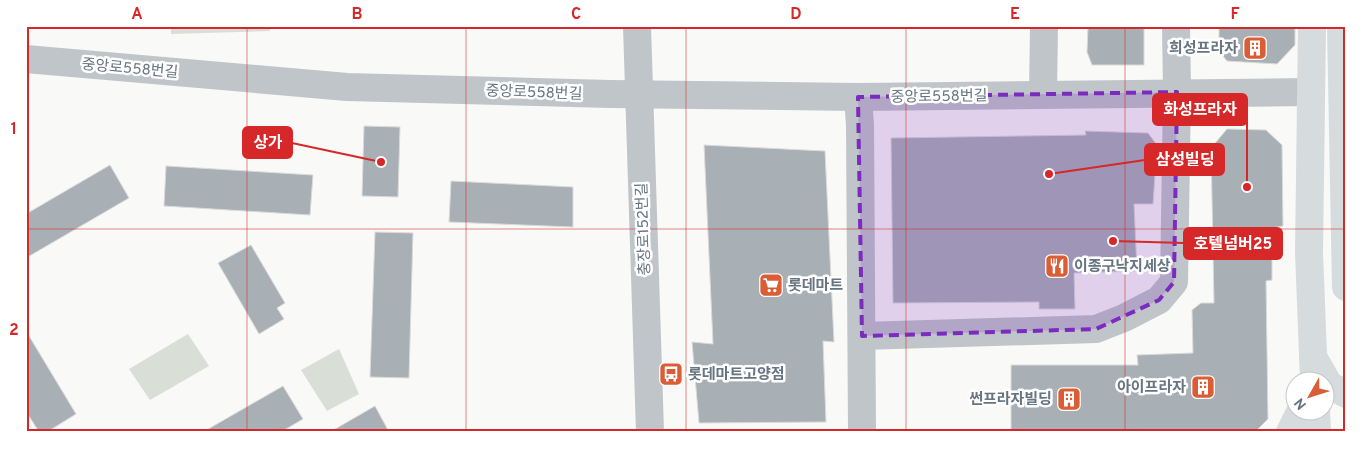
<svg xmlns="http://www.w3.org/2000/svg" width="1372" height="458" font-family="Overpass,'Noto Sans KR',sans-serif">
  <style>
    .green { fill: #d9ded7 }
    .building { fill: #a8b0b6; stroke: #dbdbd9 }
    .lines { fill: none; stroke-linecap: round; stroke-linejoin: round }
    .minor { stroke: #c0c5c9; stroke-width: 28 }
    .major { stroke: #d6dbde; stroke-width: 28 }
    .marked { fill: #7b2cbf; fill-opacity: 0.2; stroke: #7b2cbf; stroke-width: 4; stroke-dasharray: 10 6; stroke-linejoin: round }
    .grid { fill: none; stroke: #d62828; stroke-width: 1; stroke-opacity: 0.55 }
    .labels { text-anchor: middle; stroke-width: 5; stroke-linejoin: round; paint-order: stroke }
    .poi-label { font-size: 15px; font-weight: bold; fill: #667581; stroke: #fff; text-anchor: end }
    .street-label { font-size: 15px; fill: #667581; stroke: #fff }
    .leader { fill: none; stroke: #d62828; stroke-width: 2 }
    .callout-dot { fill: #d62828; stroke: #fff; stroke-width: 2 }
    .callout { fill: #d62828; stroke: #d62828; stroke-width: 2 }
    .callout-label { font-size: 16px; text-anchor: middle; font-weight: bold; fill: #fff }
    .neatline { fill: none; stroke: #d62828; stroke-width: 2 }
    .grid-label { font-size: 16px; text-anchor: middle; font-weight: bold; fill: #d62828 }
  </style>
  <rect width="100%" height="100%" fill="#f9f9f7"/>
  <!-- green -->
  <g class="green">
    <polygon points="171,26 270,26 270,31 171,34"/>
    <polygon points="188,334 209,366 150,400 129,369"/>
    <polygon points="339,349 359,394 327,411 301,370"/>
  </g>
  <!-- building -->
  <g class="building">
    <polygon points="1088,26 1144,26 1144,65 1092,65 1087,52"/>
    <polygon points="1219,26 1295,26 1295,45 1277,64 1227,61 1219,51"/>
    <polygon points="364,126 400,127 398,197 362,196"/>
    <polygon points="1227,129 1266,130 1282,145 1283,226 1272,228 1272,280 1266,281 1268,419 1255,432 1011,432 1011,365 1138,365 1137,355 1193,353 1192,310 1201,303 1214,303 1211,148"/>
    <polygon points="1085,131 1148,133 1157,145 1153,204 1134,204 1137,271 1074,273 1075,309 1039,309 1039,302 893,303 891,138 1086,135"/>
    <polygon points="704,145 825,151 834,342 823,341 826,422 699,423 692,342 713,344"/>
    <polygon points="110,165 129,198 26,258 26,214"/>
    <polygon points="166,166 313,175 310,215 164,206"/>
    <polygon points="451,181 573,187 573,227 449,222"/>
    <polygon points="375,232 413,233 409,378 370,377"/>
    <polygon points="251,245 285,303 277,308 284,319 259,334 218,263"/>
    <polygon points="26,331 76,414 47,432 39,432 26,411"/>
    <polygon points="283,386 303,419 281,432 203,432"/>
    <polygon points="375,406 389,432 330,432"/>
  </g>
  <g class="lines">
    <!-- minor -->
    <g class="minor">
      <polyline points="637,26 650,432"/>
      <polyline points="26,59 347,87 610,94 858,97 1311,92"/>
      <polyline points="1043,95 1044,26"/>
      <polyline points="858,97 860,125 862,432"/>
      <polyline points="862,336 1096,329 1124,318 1159,300 1174,282 1177,92 1176,26"/>
    </g>
    <!-- major -->
    <g class="major">
      <polyline points="1312,26 1309,252 1314,380"/>
      <polyline points="1341,26 1346,287"/>
      <polyline points="1313,357 1329,385 1346,394"/>
      <polyline points="1316,410 1317,432"/>
      <polyline points="1290,432 1301,410"/>
    </g>
  </g>
  <!-- marked area -->
  <path class="marked" d="M1177 92 1174 282 1159 300 1096 329 862 336 858 97Z"/>
  <!-- grid -->
  <path class="grid" d="M247 26V432M466 26V432M686 26V432M906 26V432M1125 26V432M26 229H1346"/>
  <!-- icons -->
  <defs>
    <g id="building-square" transform="scale(1.25)"><rect x="-9" y="-9" width="18" height="18" rx="4" fill="#db5d36" stroke="#fff"/><path d="M-4-6H4V6H1V3H-1V6H-4ZM-2.5-4.3h1.7v1.8h-1.7ZM.8-4.3h1.7v1.8H.8ZM-2.5-1h1.7V.8h-1.7ZM.8-1h1.7V.8H.8Z" fill="#fff"/></g>
    <g id="restaurant-square" transform="scale(1.25)"><rect x="-9" y="-9" width="18" height="18" rx="4" fill="#db5d36" stroke="#fff"/><path d="M-5-6h1v4h1v-4h1v4h1v-4h1v5L-1.5 .5V6h-2V.5L-5-1ZM5-6V6H3V1.5H1.5Q1.5-4 5-6Z" fill="#fff"/></g>
    <g id="supermarket-square" transform="scale(1.25)"><rect x="-9" y="-9" width="18" height="18" rx="4" fill="#db5d36" stroke="#fff"/><path d="M-6-5.5h2.5l.6 2H6L4.5 2H-2.5L-4.4-4H-6ZM-1.5 3.2a1.3 1.3 0 1 0 .1 0ZM3 3.2a1.3 1.3 0 1 0 .1 0Z" fill="#fff"/></g>
    <g id="bus-square" transform="scale(1.25)"><rect x="-9" y="-9" width="18" height="18" rx="4" fill="#db5d36" stroke="#fff"/><path d="M-5-6H5V4H4V6H2V4H-2V6H-4V4H-5ZM-3.5-4V0h7V-4ZM-3.5 1.2v1.5H-2V1.2ZM2 1.2v1.5H3.5V1.2Z" fill="#fff"/></g>
  </defs>
  <g fill-rule="evenodd">
    <use href="#building-square" x="1255" y="48"/>
    <use href="#restaurant-square" x="1057" y="266"/>
    <use href="#supermarket-square" x="771" y="285"/>
    <use href="#bus-square" x="671" y="374"/>
    <use href="#building-square" x="1203" y="387"/>
    <use href="#building-square" x="1069" y="399"/>
  </g>
  <g class="labels">
    <!-- poi labels -->
    <g class="poi-label">
      <text x="1238" y="53">희성프라자</text>
      <text x="1074" y="271" text-anchor="start">이종구낙지세상</text>
      <text x="788" y="290" text-anchor="start">롯데마트</text>
      <text x="688" y="379" text-anchor="start">롯데마트고양점</text>
      <text x="1186" y="392">아이프라자</text>
      <text x="1052" y="404">썬프라자빌딩</text>
    </g>
    <!-- street labels -->
    <g class="street-label">
      <text transform="translate(130 68) rotate(5)" y="5">중앙로558번길</text>
      <text transform="translate(534 92) rotate(2)" y="5">중앙로558번길</text>
      <text transform="translate(939 96) rotate(-1)" y="5">중앙로558번길</text>
      <text transform="translate(643 229) rotate(-92)" y="5">충장로152번길</text>
    </g>
  </g>
  <!-- callouts -->
  <path class="leader" d="M1247 187L1247 109M381 162L292 143M1049 174L1145 160M1113 241L1184 243"/>
  <g class="callout-dot">
    <circle cx="1247" cy="187" r="5"/>
    <circle cx="381" cy="162" r="5"/>
    <circle cx="1049" cy="174" r="5"/>
    <circle cx="1113" cy="241" r="5"/>
  </g>
  <g class="callout">
    <rect x="1153" y="94" width="94" height="31" rx="5"/>
    <rect x="243" y="127" width="49" height="31" rx="5"/>
    <rect x="1145" y="144" width="79" height="31" rx="5"/>
    <rect x="1184" y="228" width="98" height="31" rx="5"/>
  </g>
  <g class="callout-label">
    <text x="1200" y="115">화성프라자</text>
    <text x="268" y="148">상가</text>
    <text x="1185" y="165">삼성빌딩</text>
    <text x="1233" y="249">호텔넘버25</text>
  </g>
  <!-- border -->
  <rect width="1372" height="458" fill="none" stroke="#ffffff" stroke-width="55"/>
  <!-- north arrow -->
  <g transform="translate(1310 396) rotate(231)"><circle r="24" fill="#ffffff" stroke="#c2c8cd"/>
  <path d="M0-4L9 19L0 12L-9 19Z" fill="#db5d36"/>
  <text y="-8" font-size="14" font-weight="bold" text-anchor="middle" fill="#667581">N</text>
  </g>
  <rect x="28" y="28" width="1316" height="402" class="neatline"/>
  <g class="grid-label">
    <text x="137" y="19">A</text>
    <text x="357" y="19">B</text>
    <text x="576" y="19">C</text>
    <text x="796" y="19">D</text>
    <text x="1015" y="19">E</text>
    <text x="1235" y="19">F</text>
    <text x="14" y="134">1</text>
    <text x="14" y="335">2</text>
  </g>
</svg>
